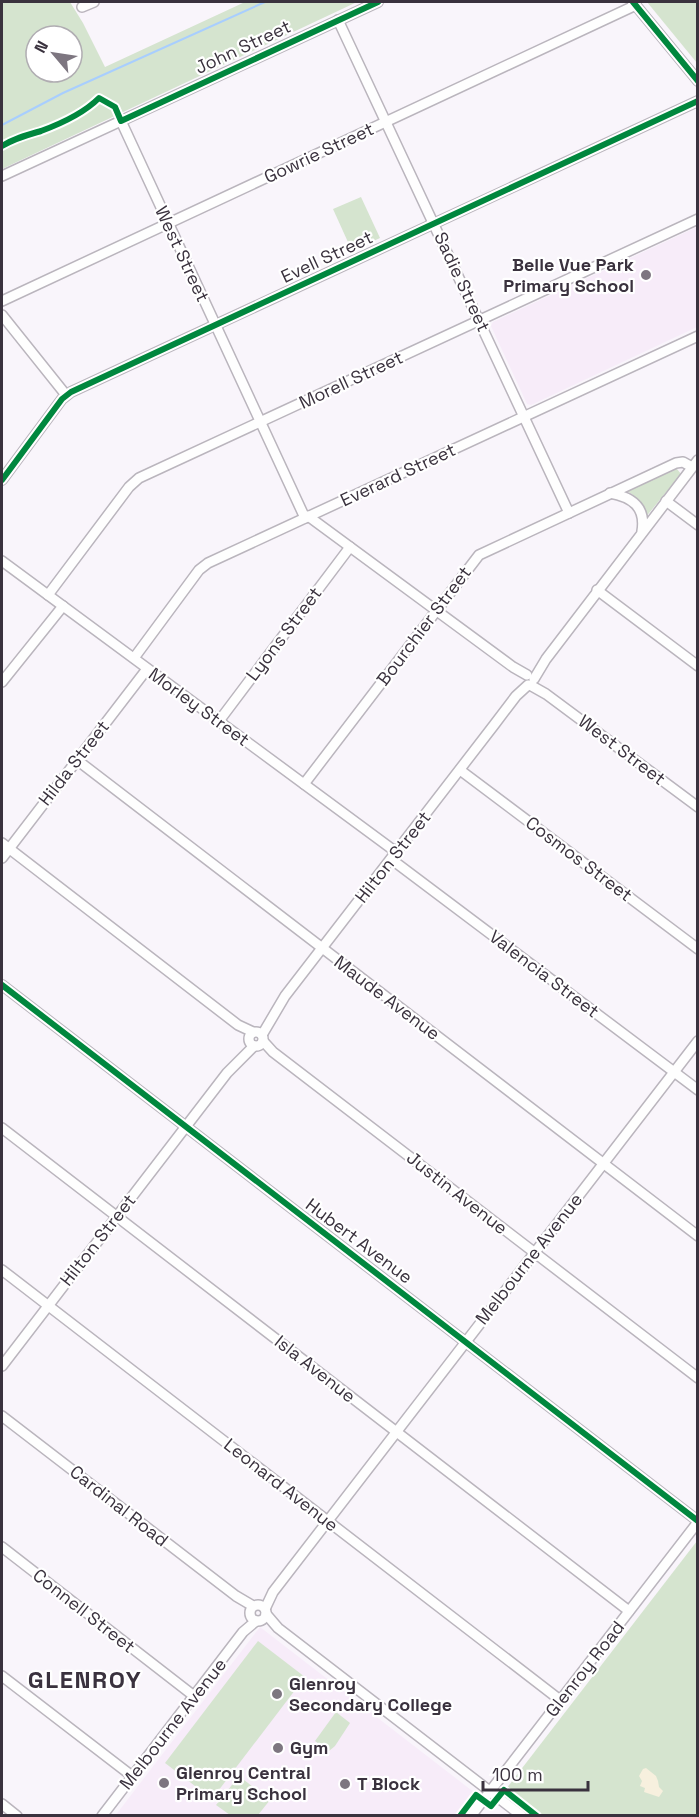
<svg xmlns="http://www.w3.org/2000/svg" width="699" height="1817" font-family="'Space Grotesk',sans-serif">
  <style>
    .education { fill: #f7ecf9 }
    .green { fill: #d5e4cf; fill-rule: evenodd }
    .sand { fill: #f7f0de }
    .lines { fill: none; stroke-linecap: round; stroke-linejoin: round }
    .stream { stroke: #a8cefe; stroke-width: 2 }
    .minor-casing { stroke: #bab5bd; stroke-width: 12 }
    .minor { stroke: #fefefe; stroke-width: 9 }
    .cycleway-casing { stroke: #fff; stroke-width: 10 }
    .cycleway { stroke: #00873e; stroke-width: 6 }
    .poi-dot { fill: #7d7680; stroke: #fff; stroke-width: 2 }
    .labels { text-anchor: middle; stroke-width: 4.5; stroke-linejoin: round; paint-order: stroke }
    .street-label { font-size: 18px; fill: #3a323e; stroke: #fff }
    .poi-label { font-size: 18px; font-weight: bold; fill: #3a323e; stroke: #fff; text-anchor: start }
    .district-label { font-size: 24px; font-weight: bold; letter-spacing: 1.5px; fill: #3a323e; stroke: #fff }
  </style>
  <rect width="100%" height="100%" fill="#f9f5fb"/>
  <!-- education -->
  <g class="education">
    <polygon points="697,227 697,327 531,405 527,404 491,326 493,322"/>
    <polygon points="260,1627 475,1793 458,1815 115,1816"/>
  </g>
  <!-- green -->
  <g class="green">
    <path d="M2 2H70L83 23 105 67 245 2H357L2 169ZM36 36H72V72H36Z"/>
    <polygon points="647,2 697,2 697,63"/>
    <polygon points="361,197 380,238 352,251 333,209"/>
    <path d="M677 469 681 474 645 518C642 504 639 498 627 491L669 471Z"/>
    <polygon points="697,1541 697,1815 540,1815 506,1789"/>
    <polygon points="258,1641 305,1677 212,1799 165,1763"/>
    <polygon points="336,1712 350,1723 335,1746 329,1751 315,1741"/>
    <polygon points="239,1776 270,1800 258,1815 230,1815 216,1805"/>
  </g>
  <!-- sand -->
  <polygon class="sand" points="646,1768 656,1776 658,1781 659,1787 663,1791 659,1797 644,1792 645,1788 640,1786 642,1781 639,1776 643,1769"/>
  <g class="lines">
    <!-- stream -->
    <polyline class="stream" points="2,125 63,93 265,2"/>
    <!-- minor casing -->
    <g class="minor-casing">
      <g id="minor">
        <polyline points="633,2 698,81"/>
        <polyline points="82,7 94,2"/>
        <polyline points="338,20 569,513"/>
        <polyline points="121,121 305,518"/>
        <polyline points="2,176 378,2"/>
        <polyline points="2,301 636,5"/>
        <polyline points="2,315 66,395"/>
        <polyline points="2,480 62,399 71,392 698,101"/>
        <path d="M610 493C632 497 646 507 642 531"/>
        <polyline points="666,501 698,525"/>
        <polyline points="308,516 513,667 527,675"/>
        <polyline points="2,561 396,852"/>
        <polyline points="597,590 698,666"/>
        <polyline points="48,595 129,487 139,478 698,219"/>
        <polyline points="134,658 199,570 208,563 698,336"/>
        <polyline points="534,679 546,659 698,460"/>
        <polyline points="2,682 63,606"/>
        <polyline points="530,685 546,694 698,807"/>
        <polyline points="219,721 350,547"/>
        <polyline points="77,760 698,1236"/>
        <polyline points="460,770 698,949"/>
        <polyline points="304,784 479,555 676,463 683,462 692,467"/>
        <polyline points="2,843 238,1025 253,1032"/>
        <polyline points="2,858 147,669"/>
        <polyline points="391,859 698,1090"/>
        <polyline points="2,985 698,1521"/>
        <circle cx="256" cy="1039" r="7"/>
        <polyline points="262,1035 285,996 494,725 516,696 528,685"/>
        <polyline points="263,1041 273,1052 698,1378"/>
        <polyline points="2,1128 629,1611"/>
        <polyline points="2,1270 560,1700"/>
        <polyline points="2,1366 227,1073 254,1046"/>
        <polyline points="2,1416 236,1596 253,1606"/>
        <polyline points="2,1547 194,1696"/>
        <circle cx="258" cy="1613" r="8"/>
        <polyline points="265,1609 273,1592 698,1041"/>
        <polyline points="266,1614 278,1628 522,1816"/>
        <polyline points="2,1676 132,1776"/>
        <polyline points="2,1804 17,1816"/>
        <polyline points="102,1816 243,1632 256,1621"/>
        <polyline points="471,1816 698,1522"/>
      </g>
    </g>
    <!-- minor -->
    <use href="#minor" class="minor"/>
    <!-- cycleway casing -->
    <g class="cycleway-casing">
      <g id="cycleway">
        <polyline points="633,2 698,81"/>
        <path d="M2 146C15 138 27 135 41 131 60 124 85 112 99 98L115 107 121 121 378 2"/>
        <polyline points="2,480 62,399 71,392 698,101"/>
        <polyline points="2,985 698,1521"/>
        <polyline points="460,1816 476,1795 491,1806 504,1790 537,1816"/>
      </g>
    </g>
    <!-- cycleway -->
    <use href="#cycleway" class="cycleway"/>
  </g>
  <!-- markers -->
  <g class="poi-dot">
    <circle cx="646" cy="275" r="6"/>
    <circle cx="277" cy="1694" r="6"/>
    <circle cx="278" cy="1748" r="6"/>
    <circle cx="164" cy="1783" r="6"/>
    <circle cx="345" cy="1784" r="6"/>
  </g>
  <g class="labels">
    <!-- street labels -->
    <g class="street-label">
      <text transform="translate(243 47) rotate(-25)" y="6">John Street</text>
      <text transform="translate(319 153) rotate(-25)" y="6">Gowrie Street</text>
      <text transform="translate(182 254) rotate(65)" y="6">West Street</text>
      <text transform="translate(327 257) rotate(-25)" y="6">Evell Street</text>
      <text transform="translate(462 282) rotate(65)" y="6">Sadie Street</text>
      <text transform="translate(351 380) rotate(-25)" y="6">Morell Street</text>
      <text transform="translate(398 475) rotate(-25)" y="6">Everard Street</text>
      <text transform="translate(424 626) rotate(-53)" y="6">Bourchier Street</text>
      <text transform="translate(284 634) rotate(-53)" y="6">Lyons Street</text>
      <text transform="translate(199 707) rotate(36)" y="6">Morley Street</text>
      <text transform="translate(622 750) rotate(37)" y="6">West Street</text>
      <text transform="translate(74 763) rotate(-52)" y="6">Hilda Street</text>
      <text transform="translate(393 857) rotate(-52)" y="6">Hilton Street</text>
      <text transform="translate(579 859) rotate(37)" y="6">Cosmos Street</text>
      <text transform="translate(544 974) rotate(37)" y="6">Valencia Street</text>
      <text transform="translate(387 998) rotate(37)" y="6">Maude Avenue</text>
      <text transform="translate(457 1193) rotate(38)" y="6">Justin Avenue</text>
      <text transform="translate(98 1240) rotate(-52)" y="6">Hilton Street</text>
      <text transform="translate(359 1241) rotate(37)" y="6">Hubert Avenue</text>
      <text transform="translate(529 1259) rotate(-52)" y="6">Melbourne Avenue</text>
      <text transform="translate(315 1369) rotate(38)" y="6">Isla Avenue</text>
      <text transform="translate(281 1485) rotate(38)" y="6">Leonard Avenue</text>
      <text transform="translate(119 1506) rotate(38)" y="6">Cardinal Road</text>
      <text transform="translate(84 1611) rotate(38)" y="6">Connell Street</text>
      <text transform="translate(585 1669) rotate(-52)" y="6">Glenroy Road</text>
      <text transform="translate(173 1724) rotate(-52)" y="6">Melbourne Avenue</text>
    </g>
    <!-- poi labels -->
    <g class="poi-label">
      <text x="634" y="271" text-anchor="end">Belle Vue Park<tspan x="634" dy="21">Primary School</tspan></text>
      <text x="289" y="1690">Glenroy<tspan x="289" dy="21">Secondary College</tspan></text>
      <text x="290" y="1754">Gym</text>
      <text x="176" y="1779">Glenroy Central<tspan x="176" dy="21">Primary School</tspan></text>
      <text x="357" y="1790">T Block</text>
    </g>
    <!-- district labels -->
    <g class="district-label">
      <text x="85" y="1688">GLENROY</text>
    </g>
  </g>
  <!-- border -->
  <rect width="699" height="1817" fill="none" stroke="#3a323e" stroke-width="6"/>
  <!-- north arrow -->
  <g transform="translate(54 54) rotate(299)"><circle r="28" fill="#ffffff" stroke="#b0adb2" stroke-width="1.5"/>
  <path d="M0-4.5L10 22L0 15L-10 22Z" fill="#7d7680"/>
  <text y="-9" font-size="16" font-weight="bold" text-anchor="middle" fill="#3a323e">N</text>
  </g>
  <!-- scale -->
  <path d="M483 1781v9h105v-9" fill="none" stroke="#3a323e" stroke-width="3"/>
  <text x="492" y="1781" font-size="18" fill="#3a323e" stroke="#ffffff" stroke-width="4.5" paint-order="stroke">100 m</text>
</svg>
